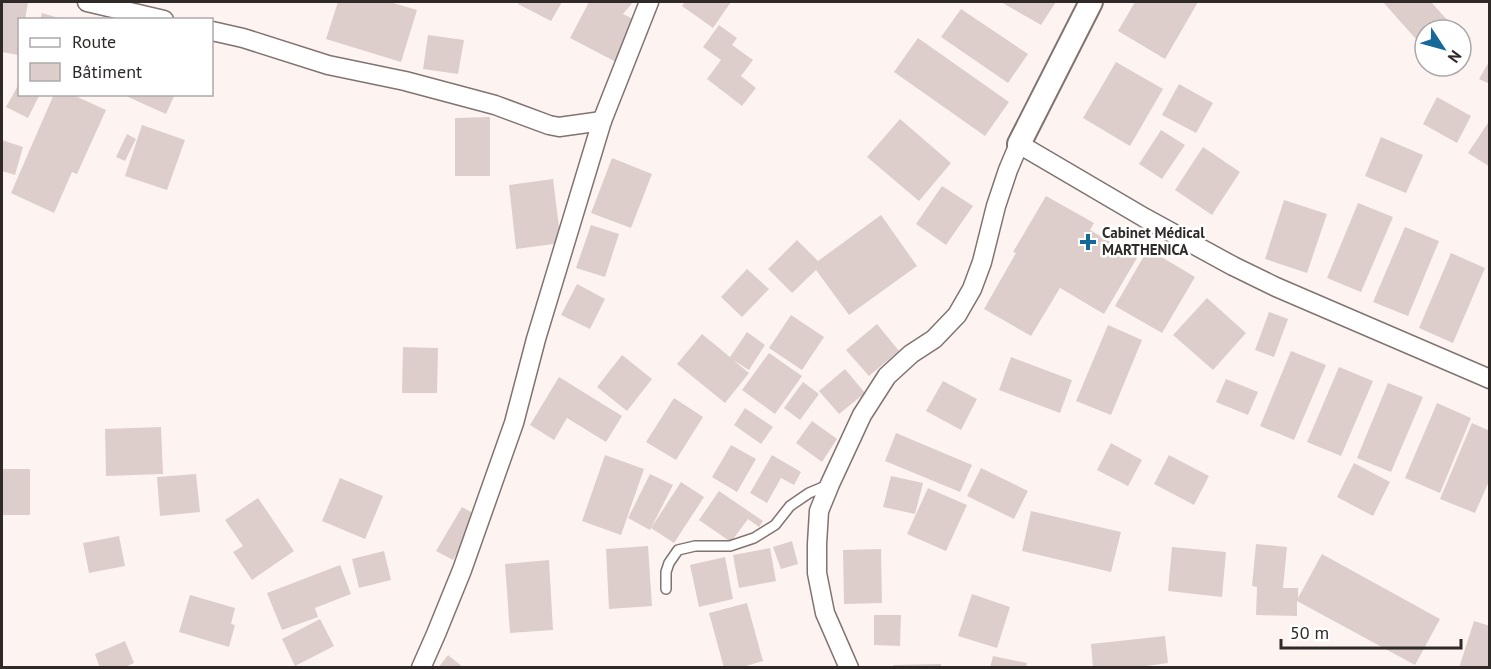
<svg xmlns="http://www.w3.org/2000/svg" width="1491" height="669" font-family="'PT Sans',sans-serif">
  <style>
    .building { fill: #ddcecb }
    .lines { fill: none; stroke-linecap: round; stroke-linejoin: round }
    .service-casing { stroke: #817370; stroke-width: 12 }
    .minor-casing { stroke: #817370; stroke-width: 21 }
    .tertiary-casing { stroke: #817370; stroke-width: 26 }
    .service { stroke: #fff; stroke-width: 9 }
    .minor { stroke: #fff; stroke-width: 18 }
    .tertiary { stroke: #fff; stroke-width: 22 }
    .poi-dot { fill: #14699a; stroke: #fff; stroke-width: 2 }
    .labels { text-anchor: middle; stroke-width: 5; stroke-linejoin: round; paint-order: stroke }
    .poi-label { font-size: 15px; font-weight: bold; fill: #2f2928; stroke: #fff; text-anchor: start }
  </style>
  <rect width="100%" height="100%" fill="#fdf4f2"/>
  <!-- building -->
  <g class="building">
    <polygon points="2,2 28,2 25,20 20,20 20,47 18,55 2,52"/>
    <polygon points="338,2 390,2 417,10 401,62 326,39"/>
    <polygon points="519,2 562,2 551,21 518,4"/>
    <polygon points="589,2 633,2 623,14 637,21 616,62 570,38"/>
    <polygon points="685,2 731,2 713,28 682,6"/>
    <polygon points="1001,2 1056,2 1041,25"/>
    <polygon points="1135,2 1198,2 1165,59 1118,31"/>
    <polygon points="1383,2 1431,2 1450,23 1441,30 1425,30 1425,44 1423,47"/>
    <polygon points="961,9 1028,54 1008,83 941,37"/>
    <polygon points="42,13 62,19 62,20 40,20"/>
    <polygon points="719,25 737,38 732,45 753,60 741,76 756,88 742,106 707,79 721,60 703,47"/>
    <polygon points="428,35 464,40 458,74 423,69"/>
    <polygon points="918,38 1009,102 985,136 894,72"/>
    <polygon points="1490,60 1490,84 1479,79"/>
    <polygon points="1116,62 1163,89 1130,146 1083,118"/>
    <polygon points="20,82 20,94 40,94 28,118 6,107"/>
    <polygon points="1179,84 1213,103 1196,133 1162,115"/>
    <polygon points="54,94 71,94 106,110 77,174 72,172 54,213 11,193"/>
    <polygon points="129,94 175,94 166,114 128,97"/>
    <polygon points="1437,97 1471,116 1457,143 1423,124"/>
    <polygon points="490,117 490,176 455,176 455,118"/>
    <polygon points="900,119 951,163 919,201 867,157"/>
    <polygon points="1490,120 1490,167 1468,153"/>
    <polygon points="142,125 185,140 167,190 125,176"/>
    <polygon points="1161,130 1185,145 1162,179 1139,164"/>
    <polygon points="127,134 136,139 125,161 116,157"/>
    <polygon points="1381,137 1423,155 1406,193 1365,176"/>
    <polygon points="2,140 23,147 15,175 2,171"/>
    <polygon points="1203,147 1240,172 1212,215 1175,190"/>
    <polygon points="612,158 652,174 631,228 591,213"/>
    <polygon points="553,179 561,243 516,249 509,185"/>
    <polygon points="942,186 973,206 946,245 916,224"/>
    <polygon points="1046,196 1094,223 1090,230 1137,258 1104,314 1060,288 1031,336 984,309 1016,253 1013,252"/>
    <polygon points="1284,200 1327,214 1307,273 1265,259"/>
    <polygon points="1358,203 1393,217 1361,292 1327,278"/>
    <polygon points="881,215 917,266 849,315 816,270 792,293 768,269 797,240 818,261"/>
    <polygon points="591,225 619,234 605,277 576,268"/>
    <polygon points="1405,227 1439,241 1408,316 1373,302"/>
    <polygon points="1148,249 1195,277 1162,333 1115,306"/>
    <polygon points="1451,253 1485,268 1453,343 1419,328"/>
    <polygon points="747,269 769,289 742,317 721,297"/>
    <polygon points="577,284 605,299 590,329 561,315"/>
    <polygon points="1207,298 1246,333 1213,370 1173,335"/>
    <polygon points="1269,312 1288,319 1274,357 1255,350"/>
    <polygon points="791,315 824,337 802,370 769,348"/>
    <polygon points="877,324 899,351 869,376 846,350"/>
    <polygon points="1108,325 1142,340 1111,415 1076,401"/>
    <polygon points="747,332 765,345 749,370 733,360 749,373 725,403 677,364 702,334 730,357"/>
    <polygon points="403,347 438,348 437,393 402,393"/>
    <polygon points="1291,351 1326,365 1294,440 1260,426"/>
    <polygon points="769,353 802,376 775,414 742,390"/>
    <polygon points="622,355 652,379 627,411 597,387"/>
    <polygon points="1011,357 1072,380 1060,413 999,390"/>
    <polygon points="1339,367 1373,381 1341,456 1307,442"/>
    <polygon points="845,369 865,393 839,414 819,391"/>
    <polygon points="559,377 622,416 606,442 567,418 554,440 530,425"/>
    <polygon points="1226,379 1258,392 1248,415 1216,402"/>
    <polygon points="943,381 977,399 961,430 926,411"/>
    <polygon points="803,382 819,394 800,420 784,408"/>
    <polygon points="1388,383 1423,397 1391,472 1357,458"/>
    <polygon points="674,398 703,417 676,460 646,442"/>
    <polygon points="1437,403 1471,418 1440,493 1405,478"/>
    <polygon points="745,408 773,427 761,444 734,425"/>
    <polygon points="812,421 837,439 822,462 796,443"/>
    <polygon points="1472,423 1490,431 1490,479 1475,513 1440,499"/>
    <polygon points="161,427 163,474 106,476 105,429"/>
    <polygon points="896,433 972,465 960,492 885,461"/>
    <polygon points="1111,443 1142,460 1128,486 1097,470"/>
    <polygon points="731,445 756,459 737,492 712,477"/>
    <polygon points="605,455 644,469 621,535 582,521"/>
    <polygon points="772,455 801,472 794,485 781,478 767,503 750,493"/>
    <polygon points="1169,455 1209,476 1194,505 1154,484"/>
    <polygon points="1354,463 1390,482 1373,516 1337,497"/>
    <polygon points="981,468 1028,491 1014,519 967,496"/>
    <rect x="2" y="469" width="28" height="46"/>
    <polygon points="196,474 200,512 160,516 157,477"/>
    <polygon points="650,474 673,485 650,530 628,518"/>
    <polygon points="891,476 923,483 915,514 883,507"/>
    <polygon points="340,478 383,496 365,539 322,521"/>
    <polygon points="681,482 704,497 674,543 651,528"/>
    <polygon points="928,488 967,505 946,551 907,534"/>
    <polygon points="719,491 763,521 759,527 748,519 731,542 699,520"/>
    <polygon points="258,498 294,551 252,580 233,552 243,546 225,520"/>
    <polygon points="462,507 478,516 453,560 436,551"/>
    <polygon points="1031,511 1121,532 1111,572 1022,551"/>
    <polygon points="119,536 125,566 89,573 83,543"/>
    <polygon points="792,541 798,564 781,569 773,547"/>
    <polygon points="1256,544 1287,547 1283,588 1298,588 1298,598 1322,554 1440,619 1415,665 1297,601 1297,616 1256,615 1257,587 1252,586"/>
    <polygon points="648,546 652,606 609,609 606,549"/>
    <polygon points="1172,547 1226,552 1222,597 1168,591"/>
    <polygon points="770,548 776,581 739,588 733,555"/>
    <polygon points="881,549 882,603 844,604 843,550"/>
    <polygon points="384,551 391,580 359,588 352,559"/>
    <polygon points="725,557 733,599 699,607 690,565"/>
    <polygon points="549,560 553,630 510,633 505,564"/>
    <polygon points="340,565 351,594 315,608 318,617 282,630 267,593"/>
    <polygon points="972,594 1010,607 997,648 958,636"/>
    <polygon points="190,595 235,608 231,624 235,625 229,647 179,632"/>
    <polygon points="747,603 763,661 739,668 724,668 709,613"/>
    <polygon points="874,615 901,615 900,646 874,645"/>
    <polygon points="320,619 334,646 295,666 282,639"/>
    <polygon points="1474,621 1490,626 1490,668 1459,668"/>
    <polygon points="1165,636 1168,663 1132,668 1093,668 1091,644"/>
    <polygon points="125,641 134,663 123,668 100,668 95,654"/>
    <polygon points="448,655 464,668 438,668"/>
    <polygon points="993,656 1027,663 1026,668 990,668"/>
    <polygon points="941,664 941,668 893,668 893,665"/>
  </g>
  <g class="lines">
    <!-- service casing -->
    <g class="service-casing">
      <polyline id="service" points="666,589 666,572 669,563 678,550 695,546 730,546 754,538 775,525 790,506 809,493 828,485"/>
    </g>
    <!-- minor casing -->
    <g class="minor-casing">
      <g id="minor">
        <polyline points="87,2 164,20"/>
        <polyline points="212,31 243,38 328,65 405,81 495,105 549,125 559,127 602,121"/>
        <polyline points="421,668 436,634 462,570 514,423 536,339 602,121 649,2"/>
        <polyline points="849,668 825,613 817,573 817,544 819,511 830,484 862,415 887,376 911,354 934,339 957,315 972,289 982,262 996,206 1008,170 1019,144 1145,218 1233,266 1276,287 1490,379"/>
      </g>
    </g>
    <!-- tertiary casing -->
    <g class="tertiary-casing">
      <polyline id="tertiary" points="1019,144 1091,2"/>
    </g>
    <!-- service -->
    <use href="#service" class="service"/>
    <!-- minor -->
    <use href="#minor" class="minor"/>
    <!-- tertiary -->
    <use href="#tertiary" class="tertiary"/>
  </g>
  <!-- markers -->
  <path class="poi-dot" d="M1085 233h6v6h6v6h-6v6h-6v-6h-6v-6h6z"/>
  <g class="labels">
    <!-- poi labels -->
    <g class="poi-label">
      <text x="1102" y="238">Cabinet Médical<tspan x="1102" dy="17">MARTHENICA</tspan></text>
    </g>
  </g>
  <!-- border -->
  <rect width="1491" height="669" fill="none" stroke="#2f2928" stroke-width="6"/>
  <!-- legend -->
  <rect x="18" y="18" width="195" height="78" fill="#ffffff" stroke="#aca9a9" stroke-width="1.5"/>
  <rect x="30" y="38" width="30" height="9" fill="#ffffff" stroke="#aca9a9" stroke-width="1.5"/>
  <text x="72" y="48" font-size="18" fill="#2f2928">Route</text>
  <rect x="30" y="63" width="30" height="18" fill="#ddcecb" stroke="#aca9a9" stroke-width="1.5"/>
  <text x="72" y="78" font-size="18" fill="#2f2928">Bâtiment</text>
  <!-- north arrow -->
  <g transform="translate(1443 48) rotate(126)"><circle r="28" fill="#ffffff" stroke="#aca9a9" stroke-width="1.5"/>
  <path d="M0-4.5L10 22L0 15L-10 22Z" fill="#14699a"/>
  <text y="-9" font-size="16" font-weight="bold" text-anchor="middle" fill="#2f2928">N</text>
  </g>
  <!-- scale -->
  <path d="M1281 639v9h180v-9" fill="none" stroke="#2f2928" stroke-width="3"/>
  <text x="1290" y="639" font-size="18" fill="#2f2928" stroke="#ffffff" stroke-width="4.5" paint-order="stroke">50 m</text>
</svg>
